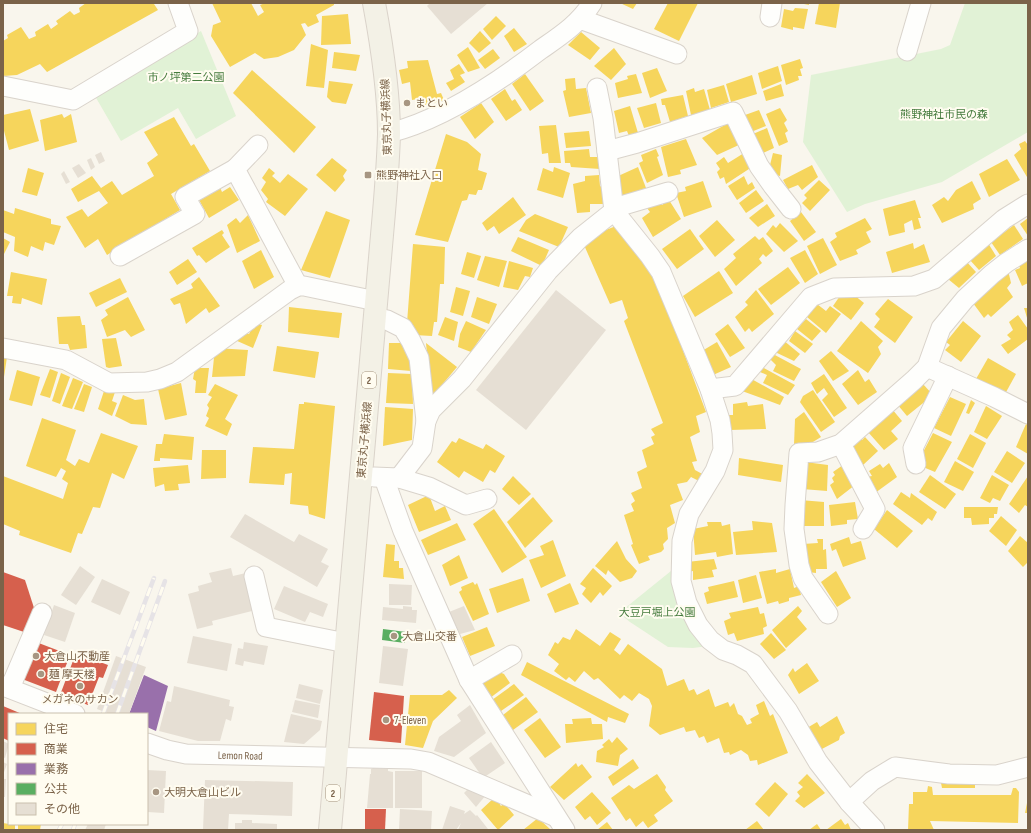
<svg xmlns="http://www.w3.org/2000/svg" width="1031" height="833" font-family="'Sofia Sans Condensed','Noto Sans JP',sans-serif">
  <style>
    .green { fill: #e1f2d6 }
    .homes { fill: #f6d55c }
    .shops { fill: #d6604d }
    .offices { fill: #9970ab }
    .public { fill: #5aae61 }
    .building { fill: #e6dfd4 }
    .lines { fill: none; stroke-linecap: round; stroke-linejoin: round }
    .minor-casing { stroke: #d9d3cb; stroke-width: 21 }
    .major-casing { stroke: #dad3ca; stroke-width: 24 }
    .minor { stroke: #fefefc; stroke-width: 19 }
    .major { stroke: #f3f1e6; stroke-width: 22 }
    .rail-casing { stroke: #e6e3e6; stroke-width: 4.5 }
    .rail { stroke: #fffcf0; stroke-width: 3; stroke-dasharray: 9; stroke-linecap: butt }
    .poi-dot { fill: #a79682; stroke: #fffcf0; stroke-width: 1.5 }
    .labels { text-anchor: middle; stroke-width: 4; stroke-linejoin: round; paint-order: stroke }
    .shield { fill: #fffcf0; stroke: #a3917b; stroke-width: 1 }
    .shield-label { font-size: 10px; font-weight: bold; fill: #7b6349 }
    .park-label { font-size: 11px; fill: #457b3d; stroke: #fffcf0 }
    .poi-label { font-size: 11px; fill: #7b6349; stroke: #fffcf0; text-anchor: start }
    .street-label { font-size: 11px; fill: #7b6349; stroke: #fffcf0 }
  </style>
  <rect width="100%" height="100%" fill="#f9f6ed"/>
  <!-- green -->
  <g class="green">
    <polygon points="965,3 1028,3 1028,132 942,182 865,204 847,212 803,142 811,75 941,49 950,45"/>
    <polygon points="201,31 236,116 196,139 178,108 121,141 95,96"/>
    <polygon points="671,571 682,616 700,638 708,646 693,648 668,647 630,622 619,613"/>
  </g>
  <!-- homes -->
  <g class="homes">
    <polygon points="86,3 156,3 154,4 158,10 47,72 40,64 17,75 3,76 3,41 8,38 7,35 21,27 29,39 36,36 35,32 48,24 51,29 58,24 56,21 70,11 74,15 80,12 79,8"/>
    <polygon points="212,3 251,3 258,16 264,12 260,5 265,3 334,3 334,5 316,15 319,22 308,27 305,23 301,24 306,35 294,50 278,57 264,59 255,53 230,67 211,36 213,25 221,22"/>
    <polygon points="620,3 637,3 633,9"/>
    <polygon points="668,3 698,3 679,41 654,29"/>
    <polygon points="799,3 809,3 809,5"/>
    <polygon points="819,3 840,3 836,28 815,24"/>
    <polygon points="795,8 808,9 804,29 793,27 793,30 781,27 784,9 793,11"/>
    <polygon points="348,14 351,44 321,45 322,16"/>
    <polygon points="496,16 506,26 492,40 483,29"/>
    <polygon points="514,28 527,44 514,52 504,36"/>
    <polygon points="480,31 491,43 479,53 469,43"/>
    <polygon points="581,32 600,48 590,60 568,45"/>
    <polygon points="311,44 328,50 324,88 306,86"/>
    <polygon points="468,47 480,68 468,72 457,55"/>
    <polygon points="614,48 626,64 611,80 594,66"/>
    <polygon points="493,49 500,58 485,69 478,60"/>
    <polygon points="334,52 360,55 356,71 332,68"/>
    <polygon points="800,59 803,68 800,69 802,76 798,76 799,80 786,85 781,65"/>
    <polygon points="428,60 437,94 441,93 444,100 425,105 423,98 412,100 410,82 402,84 399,70 408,68 407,61"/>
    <polygon points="459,64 465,73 460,75 465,82 451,91 446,83 454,79 450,70"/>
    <polygon points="778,66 782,81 762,89 758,73"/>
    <polygon points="657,68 667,91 650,98 642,73"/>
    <polygon points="252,70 316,127 294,153 233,93"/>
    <polygon points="525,74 544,101 530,111 512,84"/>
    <polygon points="636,74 642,93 618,98 615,83 628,79 627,76"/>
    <polygon points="752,75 757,94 731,102 726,84"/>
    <polygon points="575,78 576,89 586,88 591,113 569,117 563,91 566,90 565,79"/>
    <polygon points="329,81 353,84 346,104 332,102 327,97"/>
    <polygon points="781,84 784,96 766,101 763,91"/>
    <polygon points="724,85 729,102 711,108 707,90"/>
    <polygon points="694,88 695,92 704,89 710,110 691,115 686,91"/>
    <polygon points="505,89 512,101 515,99 522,110 506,121 491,99"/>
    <polygon points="683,95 688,116 670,122 665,105 662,105 661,99"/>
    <polygon points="481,103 494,122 475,139 460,117"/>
    <polygon points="656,103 661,123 644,128 637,108"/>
    <polygon points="630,106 638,133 629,136 627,131 619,133 614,111"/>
    <polygon points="780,108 787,120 784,123 788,131 785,133 788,142 779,146 766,114"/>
    <polygon points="30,109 39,141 9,150 3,127 3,115"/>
    <polygon points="759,110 766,126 751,132 745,115"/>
    <polygon points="62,114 64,118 71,114 77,142 45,151 40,120"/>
    <polygon points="174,117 191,146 194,144 210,171 171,194 180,210 107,255 98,239 85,248 66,217 82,209 88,217 108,203 99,191 78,202 71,189 92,176 101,188 112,181 122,195 154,176 147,163 158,155 144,132"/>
    <polygon points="730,122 741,144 717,155 702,138"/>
    <polygon points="556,125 561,163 549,163 548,153 542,154 539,126"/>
    <polygon points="767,128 774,148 761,154 753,134"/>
    <polygon points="589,131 591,146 566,148 564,133"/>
    <polygon points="446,134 467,142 481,154 478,170 487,173 482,190 478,190 476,195 469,194 467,200 462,201 448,242 415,235"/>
    <polygon points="686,139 697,165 680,170 681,174 668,177 661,147"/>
    <polygon points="1025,141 1028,145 1028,176 1027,177 1014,155 1021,149 1019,144"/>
    <polygon points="589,149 590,157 601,157 600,169 571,167 570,163 565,163 564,151"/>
    <polygon points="656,149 659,156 657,157 663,175 647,183 639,163 643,161 641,155"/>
    <polygon points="744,153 752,167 726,184 724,177 720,179 717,172 720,169 716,163 724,157 728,163"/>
    <polygon points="773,153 782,155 780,176 768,173"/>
    <polygon points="332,158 347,170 343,176 345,180 335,192 316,175"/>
    <polygon points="1007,159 1020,180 989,197 979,174"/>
    <polygon points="812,165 818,177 802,190 798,185 788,189 783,180"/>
    <polygon points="554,167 570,173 563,198 537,190 543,168 553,172"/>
    <polygon points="638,167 646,188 622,196 616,177"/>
    <polygon points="28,168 44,173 37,196 22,192"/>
    <polygon points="269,168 275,173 272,176 280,183 288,174 308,189 285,216 266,202 268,199 261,190 266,182 262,178"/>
    <polygon points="599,175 600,186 605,189 606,200 603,204 590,204 590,212 577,213 573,184 585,181 585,176"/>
    <polygon points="744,176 748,185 752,182 755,188 737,200 728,186"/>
    <polygon points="819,180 830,190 810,211 802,203 807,198 804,195"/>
    <polygon points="703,181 712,207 684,217 676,193 686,191 685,187"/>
    <polygon points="972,181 981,199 973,204 974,209 942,223 932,205 944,197 948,201 956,190"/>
    <polygon points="219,185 222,192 230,187 239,200 209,218 198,198"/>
    <polygon points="756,190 764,201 746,213 739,203"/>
    <polygon points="513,197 526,215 499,234 494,226 487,231 482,223"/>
    <polygon points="658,200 662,205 669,200 681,219 653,237 642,218 650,212 647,208"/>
    <polygon points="915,200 921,218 918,218 921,228 914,230 912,220 904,224 905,232 889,236 883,209"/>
    <polygon points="767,204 775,216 758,227 749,218"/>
    <polygon points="15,208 51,219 51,224 61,226 54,245 45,242 43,251 31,246 28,257 14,251 15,237 3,232 3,210 14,214"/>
    <polygon points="326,211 350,220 330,278 301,270"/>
    <polygon points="801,212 816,232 804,241 790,221"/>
    <polygon points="535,214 568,227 559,247 519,231 526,220"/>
    <polygon points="248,215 260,241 237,253 227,225 236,218 240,223"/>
    <polygon points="865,218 872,229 866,232 871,242 856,250 858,254 840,261 830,242 837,237 835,233"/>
    <polygon points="1028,218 1028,236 1020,224"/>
    <polygon points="717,220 735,240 715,257 699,236"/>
    <polygon points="780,223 798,241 784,252 766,234 773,225 776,228"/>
    <polygon points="1014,225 1023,239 1000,255 991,242"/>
    <polygon points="616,226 648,257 706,412 696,416 700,432 690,437 697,461 692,462 695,470 706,476 701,482 691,477 687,482 677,484 683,500 670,505 675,523 667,528 668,539 663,544 664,549 661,552 648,556 650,560 639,564 631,545 633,544 624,515 634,511 631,504 635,501 631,493 642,488 637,472 647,467 642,450 654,444 651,437 655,435 651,429 663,423 624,321 628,318 622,300 610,304 584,245 588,237"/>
    <polygon points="690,229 704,249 677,269 662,249"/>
    <polygon points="222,230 224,233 222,235 230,247 206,263 199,255 197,256 192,248"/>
    <polygon points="755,236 759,240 763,237 773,251 766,257 763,254 759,259 762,263 736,286 724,269 736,258 733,254"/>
    <polygon points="518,237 549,250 542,266 511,251"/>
    <polygon points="3,238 10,242 3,256"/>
    <polygon points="823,238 837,265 820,274 807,246"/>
    <polygon points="913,243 914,249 924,244 930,262 892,273 886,252"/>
    <polygon points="988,243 996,256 979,270 969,259"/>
    <polygon points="413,244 445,247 444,284 440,284 437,322 434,322 432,336 414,335 414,326 407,323"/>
    <polygon points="261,250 274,277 254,289 242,261"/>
    <polygon points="805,250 818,274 805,283 790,258"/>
    <polygon points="467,252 481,256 474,278 461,274"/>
    <polygon points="485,256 507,261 499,287 477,280"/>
    <polygon points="188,259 197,272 177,285 169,272"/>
    <polygon points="1028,260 1028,283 1022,286 1015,270 1020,268 1018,264"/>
    <polygon points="509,261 533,268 530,277 525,276 518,290 503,287"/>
    <polygon points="966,261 976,272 959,288 948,279"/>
    <polygon points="788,267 800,283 771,305 758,289"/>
    <polygon points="1008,270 1011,283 1007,288 1013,297 991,317 988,314 984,318 973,303"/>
    <polygon points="719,271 733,293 695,317 683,296"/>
    <polygon points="11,272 47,279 42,305 22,298 21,304 12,303 13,296 7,296"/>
    <polygon points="199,277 220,306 209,313 206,308 186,324 180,303 174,305 170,299 193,288 191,284"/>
    <polygon points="120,278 127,292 96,307 89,293"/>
    <polygon points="456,287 470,291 463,316 450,312"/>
    <polygon points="756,290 774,314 752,332 749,328 745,332 735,317 748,305 745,302"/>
    <polygon points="849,291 864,303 851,320 833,306 842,293"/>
    <polygon points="128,297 145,330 131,337 125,330 107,337 101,320 108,315 105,310"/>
    <polygon points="477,297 497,304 489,324 471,317"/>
    <polygon points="888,299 913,317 895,343 874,327 880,319 875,314"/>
    <polygon points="817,304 826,311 830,306 841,314 826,333 807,317"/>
    <polygon points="289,307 342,313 339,338 288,332"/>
    <polygon points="1024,308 1028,308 1028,321"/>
    <polygon points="1018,315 1028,329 1028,339 1008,354 1001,345 1011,339 1007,335 1013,330 1009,322"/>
    <polygon points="80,316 82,325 85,325 87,348 70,350 68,344 59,344 57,317"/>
    <polygon points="445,317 458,322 454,341 438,335"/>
    <polygon points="806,319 821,331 812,341 797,329"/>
    <polygon points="466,321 486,330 471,352 458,347 460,334"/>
    <polygon points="861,321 883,341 878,347 881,354 868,373 837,351"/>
    <polygon points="963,321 981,336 961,362 945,350 950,345 946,342"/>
    <polygon points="255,323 262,325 253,348 235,340 239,331 249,334"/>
    <polygon points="728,324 745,348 730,357 715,334"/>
    <polygon points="795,331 813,344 805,353 789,341"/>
    <polygon points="116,338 122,366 109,368 106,367 102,339"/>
    <polygon points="783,340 800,354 794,361 775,352"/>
    <polygon points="717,342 731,367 713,375 702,351"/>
    <polygon points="389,343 401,343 411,359 411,371 388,369"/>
    <polygon points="426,343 457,367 431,398"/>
    <polygon points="277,346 319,352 315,378 273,371"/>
    <polygon points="215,348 248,350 245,376 212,377"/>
    <polygon points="831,351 849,371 833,381 819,361"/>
    <polygon points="773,354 801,369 794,381 773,371 776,365 770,359"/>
    <polygon points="3,356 7,357 4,377 3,377"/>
    <polygon points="988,358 1016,374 1005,394 976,379"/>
    <polygon points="762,367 795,385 788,395 763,383 767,375 760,372"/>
    <polygon points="195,368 209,368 206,393 195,393 196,381 193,379"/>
    <polygon points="50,369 58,372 50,398 40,395"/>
    <polygon points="17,370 40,377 32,406 9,400"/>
    <polygon points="858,370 865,382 869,379 877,392 858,405 842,384"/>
    <polygon points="61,373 70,377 60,404 52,401"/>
    <polygon points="388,373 412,374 413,404 386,403"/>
    <polygon points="824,374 847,408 834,417 822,400 828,394 824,388 817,394 811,383"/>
    <polygon points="748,377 784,397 780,405 742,391"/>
    <polygon points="73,378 83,382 72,409 62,406"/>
    <polygon points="181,383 187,415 165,420 158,389"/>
    <polygon points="922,383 933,395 907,416 897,404"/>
    <polygon points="84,384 92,387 84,412 74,409"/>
    <polygon points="215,384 238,395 225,419 232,424 227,436 205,426 209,418 206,416 209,408 207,405 212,397 208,395"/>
    <polygon points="105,388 115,392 112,401 117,403 112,416 98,409"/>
    <polygon points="813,390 835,422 821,432 800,402 803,396"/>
    <polygon points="123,395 135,400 144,399 147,425 131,424 115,416"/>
    <polygon points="950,397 966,404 951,436 934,428"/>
    <polygon points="971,400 975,403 969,414 966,413"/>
    <polygon points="304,402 335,406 325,519 309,514 308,506 290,504 292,473 285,474 284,485 249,483 253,447 294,449 299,404 304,404"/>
    <polygon points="747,402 748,406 763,404 766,429 730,430 729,415 733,415 733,404"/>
    <polygon points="986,406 1002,416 987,439 974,432"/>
    <polygon points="385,407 413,409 412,440 383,446"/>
    <polygon points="892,409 902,421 891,431 898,439 884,450 868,432"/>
    <polygon points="804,412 821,437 808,445 794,445 795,419"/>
    <polygon points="42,418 76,430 66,460 75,466 79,459 89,463 101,433 138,446 124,479 112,473 100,508 93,507 82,534 78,533 71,553 19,535 20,531 3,524 3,476 63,499 68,483 62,479 66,471 61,468 56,477 26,466"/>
    <polygon points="1026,424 1028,425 1028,454 1016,447"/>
    <polygon points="933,433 952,442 935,472 923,467 926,460 920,458"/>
    <polygon points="164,434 194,437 192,460 160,458 160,461 154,461 156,444 162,444"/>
    <polygon points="970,434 986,443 973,468 957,459"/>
    <polygon points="865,437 878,451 863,465 851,446 860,438 862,440"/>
    <polygon points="459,438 483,449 486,444 505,456 495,473 490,470 483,482 464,471 459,478 437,462 452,441 456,443"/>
    <polygon points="202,450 226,450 226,478 201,479"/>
    <polygon points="1007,451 1025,463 1012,483 994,472"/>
    <polygon points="739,458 783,465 781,482 738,475"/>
    <polygon points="955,461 974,472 963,491 944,482"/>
    <polygon points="805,462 828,465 827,491 802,489"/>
    <polygon points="889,463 897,477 875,493 867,477 872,476 869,471 880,464 883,468"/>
    <polygon points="188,465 190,483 178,484 179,490 165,491 164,484 155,487 153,468"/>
    <polygon points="843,465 855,485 837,499 830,485 834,482 832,478 835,475 833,472"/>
    <polygon points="930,475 956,494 945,509 919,492"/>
    <polygon points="992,475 1009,485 1000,501 993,498 990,503 980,498"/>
    <polygon points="513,476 531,494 519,505 502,489"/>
    <polygon points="1028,476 1028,507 1025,505 1019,513 1009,504"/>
    <polygon points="901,492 910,498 911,493 937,512 932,521 928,518 922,525 893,504"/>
    <polygon points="429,495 435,511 445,506 451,520 419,532 408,505"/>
    <polygon points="533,497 553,521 525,548 507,522"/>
    <polygon points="800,500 824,502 824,526 800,526"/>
    <polygon points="855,502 858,519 847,520 847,524 831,526 829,505"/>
    <polygon points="964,507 998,507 997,514 994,514 994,518 989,518 989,524 972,525 971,518 964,518"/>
    <polygon points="494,509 527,557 502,573 473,524"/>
    <polygon points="887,510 913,531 897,548 874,529"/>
    <polygon points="1001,516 1017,530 1006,546 989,531"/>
    <polygon points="752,521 772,523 777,552 736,555 733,532 753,530"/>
    <polygon points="707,522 721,522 722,526 730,524 733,554 717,557 716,552 695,555 693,529 708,526"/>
    <polygon points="457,523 466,540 428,555 421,540"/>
    <polygon points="1020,536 1028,543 1028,562 1023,567 1008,551"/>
    <polygon points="849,537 851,544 861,541 866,559 843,567 836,549 832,551 830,544"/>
    <polygon points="817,539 823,539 823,550 826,549 827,569 816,569 816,573 808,572 803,544 818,543"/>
    <polygon points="553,540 566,576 541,588 529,560 544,555 540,546"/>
    <polygon points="617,541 626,559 637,571 632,578 620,582 608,570 606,575 595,566"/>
    <polygon points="386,544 395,545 394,561 399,561 399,568 403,568 404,579 383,577"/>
    <polygon points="459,555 468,578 450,586 442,565"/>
    <polygon points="714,559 717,569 712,570 714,577 693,580 693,571 688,572 687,562"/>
    <polygon points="593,568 612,586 603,596 600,592 591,603 582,594 586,588 580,584"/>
    <polygon points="776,569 776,573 790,569 794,588 799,586 801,595 789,598 789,601 779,604 778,601 767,604 759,572"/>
    <polygon points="836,571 851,598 837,607 821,582"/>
    <polygon points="756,575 762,598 743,603 738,580"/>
    <polygon points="523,578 530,601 497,613 489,589"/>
    <polygon points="734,581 738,597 707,604 704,593 709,591 708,587"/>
    <polygon points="473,582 475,585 477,583 489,614 473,621 459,592 462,590 461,587"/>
    <polygon points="570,583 579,604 555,613 547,594"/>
    <polygon points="798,606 802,611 797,617 807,629 786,648 772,630"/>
    <polygon points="758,607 760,614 764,613 767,626 763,628 764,634 737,641 734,633 728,635 724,621 731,618 729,613"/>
    <polygon points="487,627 495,646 470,656 462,637"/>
    <polygon points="576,629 600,646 610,632 621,639 614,650 620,655 628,644 662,669 667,686 684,679 689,691 694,689 697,695 709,689 715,707 728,702 730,707 734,703 738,714 742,716 747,725 752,723 750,719 759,714 756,705 764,701 770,716 773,714 788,753 758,765 757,760 750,761 748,755 741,750 730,755 729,752 724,753 719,738 707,743 704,736 699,738 695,730 686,732 684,727 660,735 649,726 652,706 649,699 639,693 632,701 624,695 620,699 598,678 594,680 584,671 575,682 569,677 566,680 554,671 559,664 548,655 555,642 558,644 563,637 570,640"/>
    <polygon points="771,633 786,650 774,659 760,644"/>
    <polygon points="527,662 629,714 625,723 608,717 607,722 521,675"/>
    <polygon points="807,663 819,681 799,694 788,675 793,668 795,672"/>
    <polygon points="499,672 504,674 510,683 490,698 481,684"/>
    <polygon points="514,684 524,695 501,711 492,700"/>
    <polygon points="449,690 457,698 433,721 423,748 405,745 410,695 442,695"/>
    <polygon points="526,697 538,712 513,730 503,715"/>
    <polygon points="837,716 845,733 840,736 839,740 820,750 807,728 817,722 820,727"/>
    <polygon points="540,718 561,747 545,758 524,730"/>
    <polygon points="591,718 592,724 602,724 603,739 566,743 565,724 573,724 572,719"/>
    <polygon points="617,737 628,749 620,755 618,766 596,762 597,751 604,747 602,745 609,739 612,743"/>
    <polygon points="633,759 639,768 613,786 608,777"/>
    <polygon points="576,763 578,767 582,764 592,777 564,800 550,787"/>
    <polygon points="657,774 666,787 665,790 673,801 654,815 658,821 648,828 643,821 636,827 630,818 626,821 611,798 629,785 634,789"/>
    <polygon points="807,774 825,793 804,808 795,801 800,796 797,792 803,787 798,783"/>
    <polygon points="775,782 788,794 769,817 755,804"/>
    <polygon points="941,783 975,783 975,788 942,788"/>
    <polygon points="928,786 932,787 933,795 1011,795 1013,788 1016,788 1019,792 1018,823 930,821 934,830 908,830 909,804 913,804 913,792 927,792"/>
    <polygon points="592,792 611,813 597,825 590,816 585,820 575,807"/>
    <polygon points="495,797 501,806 504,803 514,815 498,830 481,810"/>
    <polygon points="1027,803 1028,803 1028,813 1025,813"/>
    <polygon points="538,818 551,830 523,830"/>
    <polygon points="841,819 845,825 848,823 851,830 826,830"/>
    <polygon points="757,821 764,830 745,830"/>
    <polygon points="607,822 613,830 597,830"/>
    <polygon points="3,823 15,825 15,830 3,830"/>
    <polygon points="18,824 41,824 40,830 18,830"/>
    <polygon points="817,824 821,830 809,830"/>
  </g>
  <!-- shops -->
  <g class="shops">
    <polygon points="3,572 25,580 35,611 27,633 3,625"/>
    <polygon points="36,642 70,655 56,692 22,679"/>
    <polygon points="76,653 108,665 103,678 99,677 88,705 60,695"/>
    <polygon points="374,692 404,696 401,743 369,740"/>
    <polygon points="3,706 22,714 9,714 9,741 3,738"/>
    <polygon points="365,809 386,809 385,830 365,830"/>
  </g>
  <!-- offices -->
  <polygon class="offices" points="144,675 168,686 156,731 147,727 147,714 129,714"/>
  <!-- public -->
  <polygon class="public" points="383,629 406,632 405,643 382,640"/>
  <!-- building -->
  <g class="building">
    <polygon points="430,3 488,3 451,34 427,6"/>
    <polygon points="101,152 105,161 99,164 95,155"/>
    <polygon points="91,158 95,167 91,170 87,160"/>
    <polygon points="79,164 86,173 78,178 72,168"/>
    <polygon points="64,171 70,182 66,184 61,174"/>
    <polygon points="556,290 606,330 526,430 476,390"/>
    <polygon points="245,514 294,542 299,534 328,549 321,562 329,566 317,587 230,537"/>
    <polygon points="80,566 95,577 76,605 61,595"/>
    <polygon points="231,568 233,576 246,573 256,610 212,621 213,625 197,629 188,594 199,591 198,586 212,582 209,573"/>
    <polygon points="102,579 130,592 120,615 91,602"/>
    <polygon points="389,584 412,585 411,605 389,605"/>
    <polygon points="284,586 328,604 323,617 310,612 305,622 274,609"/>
    <polygon points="54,605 75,613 65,642 44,635"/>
    <polygon points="403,606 412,607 412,610 417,610 416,623 382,620 383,607 403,609"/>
    <polygon points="464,606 475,630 460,634 449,612"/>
    <polygon points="193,636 232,644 227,671 187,663"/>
    <polygon points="244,642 268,646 264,665 244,661 243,666 235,664 238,648 243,649"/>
    <polygon points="383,646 408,649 403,686 379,683"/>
    <polygon points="116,656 146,667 129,714 110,714 97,709"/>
    <polygon points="299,684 323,690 320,704 296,698"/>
    <polygon points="174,686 230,700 229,706 234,707 231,721 226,719 220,741 198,741 159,731 167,701 171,702"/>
    <polygon points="295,700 320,705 318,718 292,712"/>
    <polygon points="470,705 486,733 454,757 434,751 439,737 461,721 457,715"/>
    <polygon points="291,714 322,721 320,730 304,744 284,742"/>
    <polygon points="3,741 9,744 5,758 3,757"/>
    <polygon points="491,742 505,763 483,778 469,758"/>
    <polygon points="3,762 7,764 3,775"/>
    <polygon points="373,768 388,769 388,771 393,772 393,808 367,808 370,774 371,774 371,769"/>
    <polygon points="147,770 166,771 164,813 147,812"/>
    <rect x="395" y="771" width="27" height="37"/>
    <polygon points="3,779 6,779 5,797 3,797"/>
    <polygon points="205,780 293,782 292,816 229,814 228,830 203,830"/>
    <polygon points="470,787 486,795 476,807 464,793"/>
    <polygon points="450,806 465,811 464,814 470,810 476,816 477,815 488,829 487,830 458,830 461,823 456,830 442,830"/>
    <polygon points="400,809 432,811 431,830 399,830"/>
    <polygon points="242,820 252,820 252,823 277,824 277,830 235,830 235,823 242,823"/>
    <polygon points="88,824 106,824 104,830 85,830"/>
  </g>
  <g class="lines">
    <!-- minor casing -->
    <g class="minor-casing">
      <g id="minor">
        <polyline points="770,17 772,3"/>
        <polyline points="580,19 677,54"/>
        <polyline points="907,51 921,3"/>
        <polyline points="3,86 73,100 188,31 178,3"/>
        <polyline points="597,88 603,118 614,211 650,256 661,272 710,389 720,420 722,433 723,450 715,471 689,514 682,541 681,581 687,603 698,625 710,640 723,650 737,655 753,664 788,711 818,762 849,802 875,830"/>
        <path d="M389 133C442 120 497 83 540 50 560 36 579 24 592 3"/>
        <polyline points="258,145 235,169 298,286"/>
        <polyline points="607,151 637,143 733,112 759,166 773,186 791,209"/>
        <polyline points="120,256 195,214 185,197 235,169"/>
        <polyline points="3,348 66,360 109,383 147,382 160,379 177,372 290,290 298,286 304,286 376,301"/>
        <polyline points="927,367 994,397 1028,414"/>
        <polyline points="710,389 735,386 811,297 834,288 914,286 934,279 1004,219 1028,204"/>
        <polyline points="426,421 431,410 462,379 548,271 580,238 614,211 624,205 668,192"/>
        <polyline points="841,444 875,509 863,529"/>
        <polyline points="916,464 913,448 948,376"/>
        <polyline points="374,477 399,478 422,448 426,421 419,358 411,341 403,328 387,320 374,317"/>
        <polyline points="384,478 403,531 469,680 565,830"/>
        <polyline points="399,478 429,487 466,505 487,499"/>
        <polyline points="254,576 266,627 346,643"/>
        <polyline points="828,614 803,578 799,565 794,529 795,505 799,453 818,452 841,444 914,380 927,367 941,328 965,299 992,274 1006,263 1028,249"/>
        <polyline points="469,680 512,655"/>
        <polyline points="3,686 75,714"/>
        <polyline points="10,688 42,613"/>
        <path id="s1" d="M147 743 167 750 186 754 411 759 428 762 554 816"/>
        <polyline points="849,802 872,781 895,767 949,774 997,775 1028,767"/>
      </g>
    </g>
    <!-- major casing -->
    <g class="major-casing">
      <path id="major" d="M330 830 382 235C385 202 388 168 389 134 389 91 382 46 374 3"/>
    </g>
    <!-- minor -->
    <use href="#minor" class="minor"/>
    <!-- major -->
    <use href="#major" class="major"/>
    <!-- rail casing -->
    <g class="rail-casing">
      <g id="rail">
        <polyline points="103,714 154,578"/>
        <polyline points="117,714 165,581"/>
        <polyline points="59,830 62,824"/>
        <polyline points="73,830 75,824"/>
      </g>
    </g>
    <!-- rail -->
    <use href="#rail" class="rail"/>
  </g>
  <!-- markers -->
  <g class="poi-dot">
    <circle cx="407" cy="103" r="4"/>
    <rect x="364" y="171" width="8" height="8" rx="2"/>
    <circle cx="394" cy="636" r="4"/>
    <circle cx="36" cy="656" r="4"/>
    <circle cx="41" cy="674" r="4"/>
    <circle cx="80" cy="686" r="4"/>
    <circle cx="386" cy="720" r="4"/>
    <circle cx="156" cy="792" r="4"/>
  </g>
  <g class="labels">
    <!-- shield labels -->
    <g class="shield">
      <rect x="362" y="372" width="14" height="16" rx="3"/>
      <rect x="326" y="785" width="14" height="16" rx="3"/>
    </g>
    <g class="shield-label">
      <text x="369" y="384">2</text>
      <text x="333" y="797">2</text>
    </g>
    <!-- park labels -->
    <g class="park-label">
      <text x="186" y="81">市ノ坪第二公園</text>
      <text x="944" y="118">熊野神社市民の森</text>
      <text x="657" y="616">大豆戸堀上公園</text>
    </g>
    <!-- poi labels -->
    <g class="poi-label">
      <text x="415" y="107">まとい</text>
      <text x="376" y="179">熊野神社入口</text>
      <text x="402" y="640">大倉山交番</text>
      <text x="44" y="660">大倉山不動産</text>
      <text x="49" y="678">麺 摩天楼</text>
      <text x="80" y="703" text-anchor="middle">メガネのサカン</text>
      <text x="394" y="724">7-Eleven</text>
      <text x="164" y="796">大明大倉山ビル</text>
    </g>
    <!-- street labels -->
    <g class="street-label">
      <text transform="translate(386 117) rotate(-92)" y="4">東京丸子横浜線</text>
      <text transform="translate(364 440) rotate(-85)" y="4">東京丸子横浜線</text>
      <text dy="4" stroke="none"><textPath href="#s1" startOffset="95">Lemon Road</textPath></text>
    </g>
  </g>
  <!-- border -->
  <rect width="1031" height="833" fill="none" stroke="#7b6349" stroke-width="8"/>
  <!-- legend -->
  <rect x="8" y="713" width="140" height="112" fill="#fffcf0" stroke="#cabfad"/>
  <rect x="16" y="723" width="20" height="12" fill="#f6d55c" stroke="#cabfad"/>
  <text x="44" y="733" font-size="12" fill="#7b6349">住宅</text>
  <rect x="16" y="743" width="20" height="12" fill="#d6604d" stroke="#cabfad"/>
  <text x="44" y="753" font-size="12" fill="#7b6349">商業</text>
  <rect x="16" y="763" width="20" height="12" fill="#9970ab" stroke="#cabfad"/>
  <text x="44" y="773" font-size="12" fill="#7b6349">業務</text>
  <rect x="16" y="783" width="20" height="12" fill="#5aae61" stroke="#cabfad"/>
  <text x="44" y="793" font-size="12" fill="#7b6349">公共</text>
  <rect x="16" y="803" width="20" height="12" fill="#e6dfd4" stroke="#cabfad"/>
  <text x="44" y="813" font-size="12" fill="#7b6349">その他</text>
</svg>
